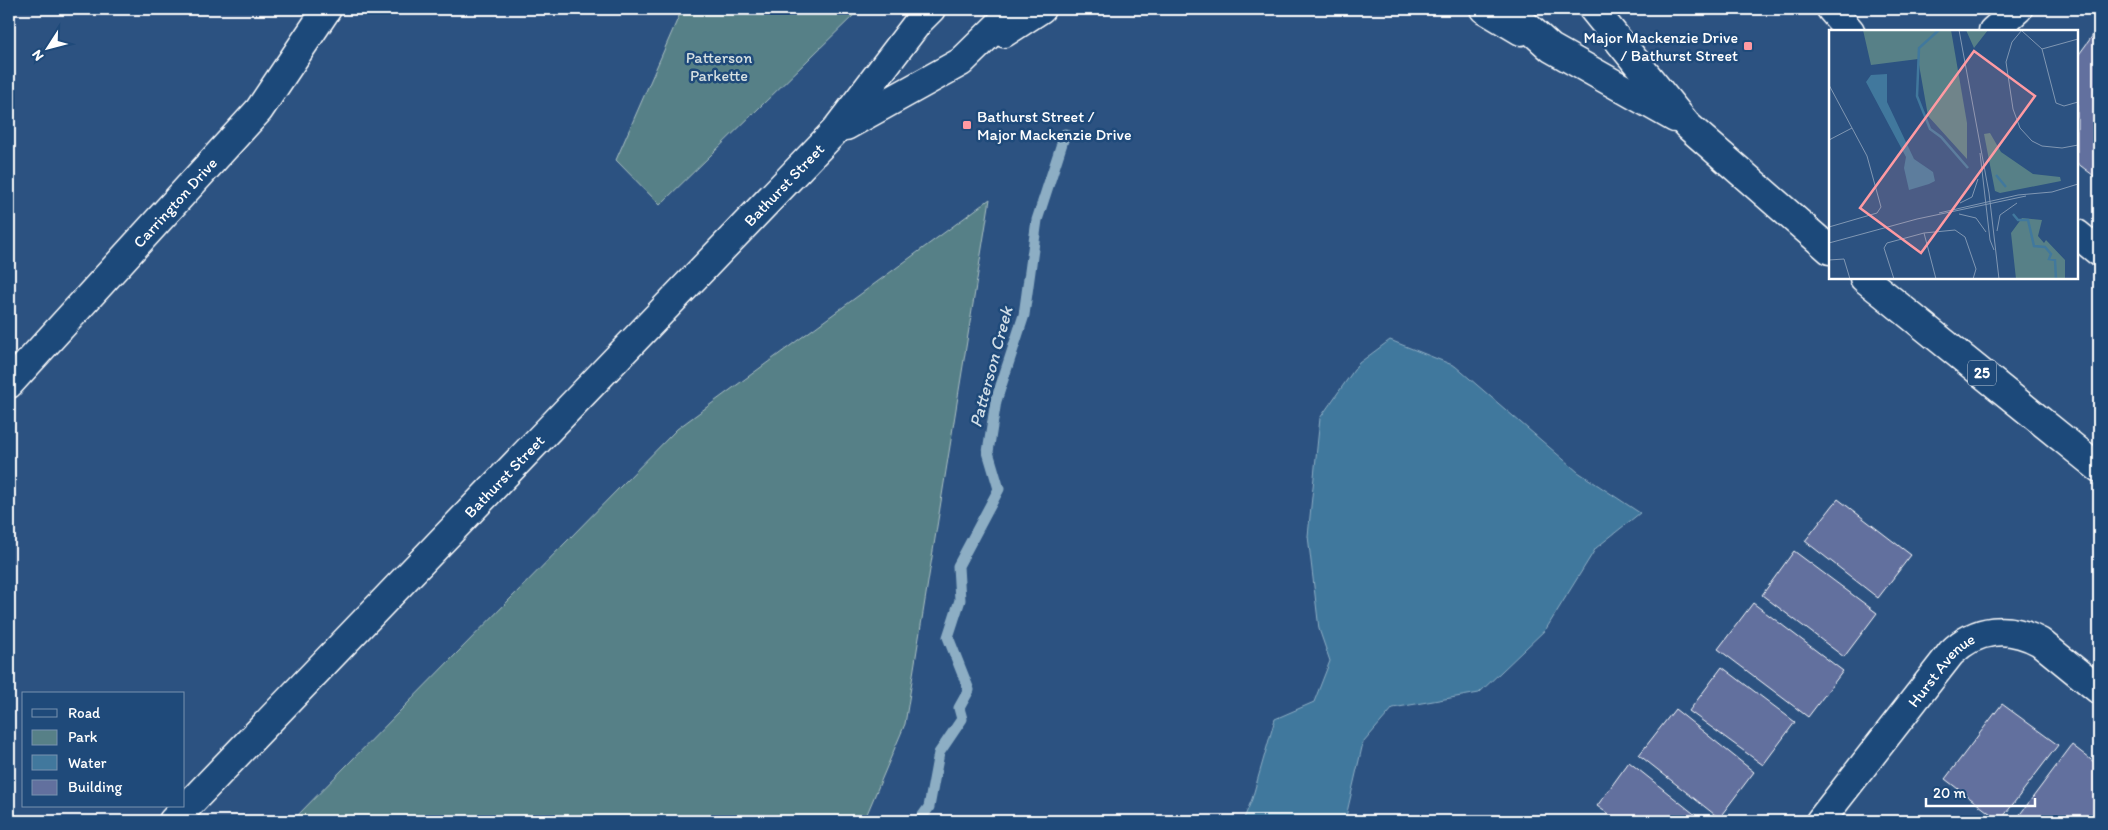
<svg xmlns="http://www.w3.org/2000/svg" width="2108" height="830" font-family="Itim,sans-serif">
  <style>
    .green { fill: #578087; stroke: #abc0c3 }
    .water { fill: #41789d; stroke: #8daec4 }
    .lines { fill: none; stroke-linecap: round; stroke-linejoin: round }
    .stream { stroke: #8daec4; stroke-width: 11 }
    .building { fill: #62709e; stroke: #fff }
    .minor-casing { stroke: #fff; stroke-width: 31 }
    .major-casing { stroke: #fff; stroke-width: 31 }
    .minor { stroke: #1f4a7a; stroke-width: 28 }
    .major { stroke: #1f4a7a; stroke-width: 28 }
    .poi-dot { fill: #ff9aa2; stroke: #1f4a7a; stroke-width: 2 }
    .labels { text-anchor: middle; stroke-width: 5; stroke-linejoin: round; paint-order: stroke }
    .shield { fill: #1f4a7a; stroke: #bcc9d7; stroke-width: 1 }
    .shield-label { font-size: 15px; font-weight: bold; fill: #fff }
    .poi-label { font-size: 16px; fill: #fff; stroke: #1f4a7a; text-anchor: end }
    .park-label { font-size: 16px; fill: #d5dfe1; stroke: #1f4a7a }
    .street-label { font-size: 16px; fill: #fff; stroke: #1f4a7a }
    .water-label { font-size: 18px; font-style: italic; fill: #d0dde6; stroke: #1f4a7a }
    .inset-river { fill: none; stroke: #41789d; stroke-width: 2.5 }
    .inset-road { fill: none; stroke: #8097b3; stroke-width: 1 }
    .view { fill: #ff9aa2; fill-opacity: 0.15; stroke: #ff9aa2; stroke-width: 2.5 }
    .inset-edge { fill: none; stroke: #fff; stroke-width: 2.5 }
  </style>
  <rect width="100%" height="100%" fill="#2c5281"/>
  <filter id="ink" filterUnits="userSpaceOnUse"><feTurbulence type="fractalNoise" baseFrequency=".02" numOctaves="2"/><feDisplacementMap in="SourceGraphic" scale="10" xChannelSelector="R" yChannelSelector="G"/><feConvolveMatrix kernelMatrix="1 2 1 2 8 2 1 2 1" color-interpolation-filters="sRGB"/></filter>
  <g filter="url(#ink)">
    <!-- green -->
    <g class="green">
      <polygon points="682,9 860,9 660,205 616,160"/>
      <polygon points="990,199 905,724 864,821 292,821 677,429"/>
    </g>
    <!-- water -->
    <polygon class="water" points="1390,340 1455,366 1578,472 1640,513 1596,548 1546,629 1479,693 1393,708 1363,743 1345,821 1243,821 1252,799 1275,719 1314,702 1330,661 1319,629 1308,536 1320,418 1359,363"/>
    <g class="lines">
      <!-- stream -->
      <polyline class="stream" points="919,821 929,807 939,753 962,719 959,708 969,690 948,637 960,600 958,566 999,489 988,452 996,401 1024,315 1037,220 1065,134"/>
    </g>
    <!-- building -->
    <g class="building">
      <polygon points="2099,27 2099,178 2098,179 2077,163 2077,57"/>
      <polygon points="1838,499 1911,555 1878,598 1805,541"/>
      <polygon points="1794,551 1877,613 1844,657 1762,595"/>
      <polygon points="1753,603 1843,671 1808,717 1718,649"/>
      <polygon points="1722,667 1795,722 1763,765 1689,711"/>
      <polygon points="2002,704 2058,745 2000,821 1945,779"/>
      <polygon points="1675,709 1754,772 1719,818 1639,755"/>
      <polygon points="2072,745 2099,766 2099,821 2015,821"/>
      <polygon points="1629,762 1703,821 1618,821 1597,806"/>
    </g>
    <g class="lines">
      <!-- minor casing -->
      <g class="minor-casing">
        <g id="minor">
          <polyline points="1831,9 1850,31"/>
          <polyline points="1993,31 2018,9"/>
          <polyline points="2077,234 2099,252"/>
          <path id="s1" d="M9 384 259 110 327 9"/>
          <path id="s2" d="M1820 821 1951 653C1976 628 2009 625 2040 642L2099 690"/>
        </g>
      </g>
      <!-- major casing -->
      <g class="major-casing">
        <g id="major">
          <polyline points="1484,9 1521,31"/>
          <polyline points="1508,9 1551,48 1675,118"/>
          <polyline points="1593,9 1687,125 1830,250"/>
          <polyline points="1004,33 1041,9"/>
          <polyline points="846,126 961,62 1015,9"/>
          <polyline points="1864,278 2099,468"/>
          <path id="s3" d="M173 821 835 131 919 21 931 9"/>
        </g>
      </g>
      <!-- minor -->
      <use href="#minor" class="minor"/>
      <!-- major -->
      <use href="#major" class="major"/>
    </g>
  </g>
  <!-- markers -->
  <g class="poi-dot">
    <rect x="1743" y="41" width="10" height="10" rx="2.5"/>
    <rect x="962" y="120" width="10" height="10" rx="2.5"/>
  </g>
  <g class="labels">
    <!-- shield labels -->
    <rect class="shield" x="1968" y="360.5" width="28" height="25" rx="4"/>
    <g class="shield-label">
      <text x="1982" y="378">25</text>
    </g>
    <!-- poi labels -->
    <g class="poi-label">
      <text x="1738" y="43">Major Mackenzie Drive<tspan x="1738" dy="18">/ Bathurst Street</tspan></text>
      <text x="977" y="122" text-anchor="start">Bathurst Street /<tspan x="977" dy="18">Major Mackenzie Drive</tspan></text>
    </g>
    <!-- park labels -->
    <g class="park-label">
      <text x="719" y="63">Patterson<tspan x="719" dy="18">Parkette</tspan></text>
    </g>
    <!-- street labels -->
    <g class="street-label">
      <text dy="6" stroke="none"><textPath href="#s3" startOffset="882">Bathurst Street</textPath></text>
      <text dy="6" stroke="none"><textPath href="#s1" startOffset="246">Carrington Drive</textPath></text>
      <text dy="6" stroke="none"><textPath href="#s3" startOffset="478">Bathurst Street</textPath></text>
      <text dy="6" stroke="none"><textPath href="#s2" startOffset="194">Hurst Avenue</textPath></text>
    </g>
    <!-- water labels -->
    <g class="water-label">
      <text transform="translate(991 367) rotate(-75)" y="6">Patterson Creek</text>
    </g>
  </g>
  <!-- overview -->
  <g transform="translate(1829 30)">
    <rect width="249" height="249" fill="#2c5281"/>
    <path d="M34 0H122L138 93V129L99 86 89 29 42 35ZM137 0H159L145 18ZM161 103 172 122 204 144 231 147 232 151 171 163 166 161 155 104ZM193 188 213 190 209 206 215 213 217 210 236 230V249H187L182 203Z" fill="#578087"/>
    <path d="M58 44V72L85 129 104 142 106 151 100 154 80 160 75 138 77 127 37 52 42 45Z" fill="#41789d"/>
    <path class="inset-river" d="M110 0 90 18 88 66 101 99 112 107 139 138M167 145 177 157M184 184 189 190H199L205 216 216 217 222 224 220 229 226 230 227 249"/>
    <path class="inset-road" d="M130 0 160 163 170 249M193 0 183 12 177 32 184 79 191 98 203 111 213 116 233 118 249 115M193 1 213 19 227 73 235 76 249 72M213 19 249 9M0 55 38 126 52 177 48 183 0 197M0 110 23 98M151 123 161 210 165 220M131 173 143 167 149 149M110 183 189 165 223 162 249 154M130 184 147 188 157 202M168 201 171 185 188 173M95 203 107 249M0 213 88 189 197 166M0 230 15 229 21 249M65 249 55 218 58 213 95 203 126 200 136 207 147 239 144 249"/>
    <path class="view" d="M145 21 206 66 92 223 31 178Z"/>
    <rect width="249" height="249" class="inset-edge"/>
  </g>
  <!-- margin -->
  <rect width="2108" height="830" fill="none" stroke="#1f4a7a" stroke-width="30"/>
  <rect x="15" y="15" width="2078" height="800" fill="none" stroke="#fff" stroke-width="2" filter="url(#ink)"/>
  <!-- legend -->
  <rect x="22" y="692" width="162" height="115" fill="#1f4a7a" stroke="#7992af"/>
  <rect x="32" y="709" width="25" height="8" fill="#1f4a7a" stroke="#7992af"/>
  <text x="68" y="718" font-size="15" fill="#ffffff">Road</text>
  <rect x="32" y="730" width="25" height="15" fill="#578087" stroke="#7992af"/>
  <text x="68" y="742" font-size="15" fill="#ffffff">Park</text>
  <rect x="32" y="755" width="25" height="15" fill="#41789d" stroke="#7992af"/>
  <text x="68" y="768" font-size="15" fill="#ffffff">Water</text>
  <rect x="32" y="780" width="25" height="15" fill="#62709e" stroke="#7992af"/>
  <text x="68" y="792" font-size="15" fill="#ffffff">Building</text>
  <!-- north arrow -->
  <g transform="translate(48 48) rotate(234)" stroke="#1f4a7a" stroke-width="4" paint-order="stroke">
  <path d="M0-4L9 19L0 12L-9 19Z" fill="#ffffff"/>
  <text y="-8" font-size="14" font-weight="bold" text-anchor="middle" fill="#ffffff">N</text>
  </g>
  <!-- scale -->
  <path d="M1926 798v8h109v-8" fill="none" stroke="#ffffff" stroke-width="2.5"/>
  <text x="1933" y="798" font-size="15" fill="#ffffff" stroke="#1f4a7a" stroke-width="4" paint-order="stroke">20 m</text>
</svg>
